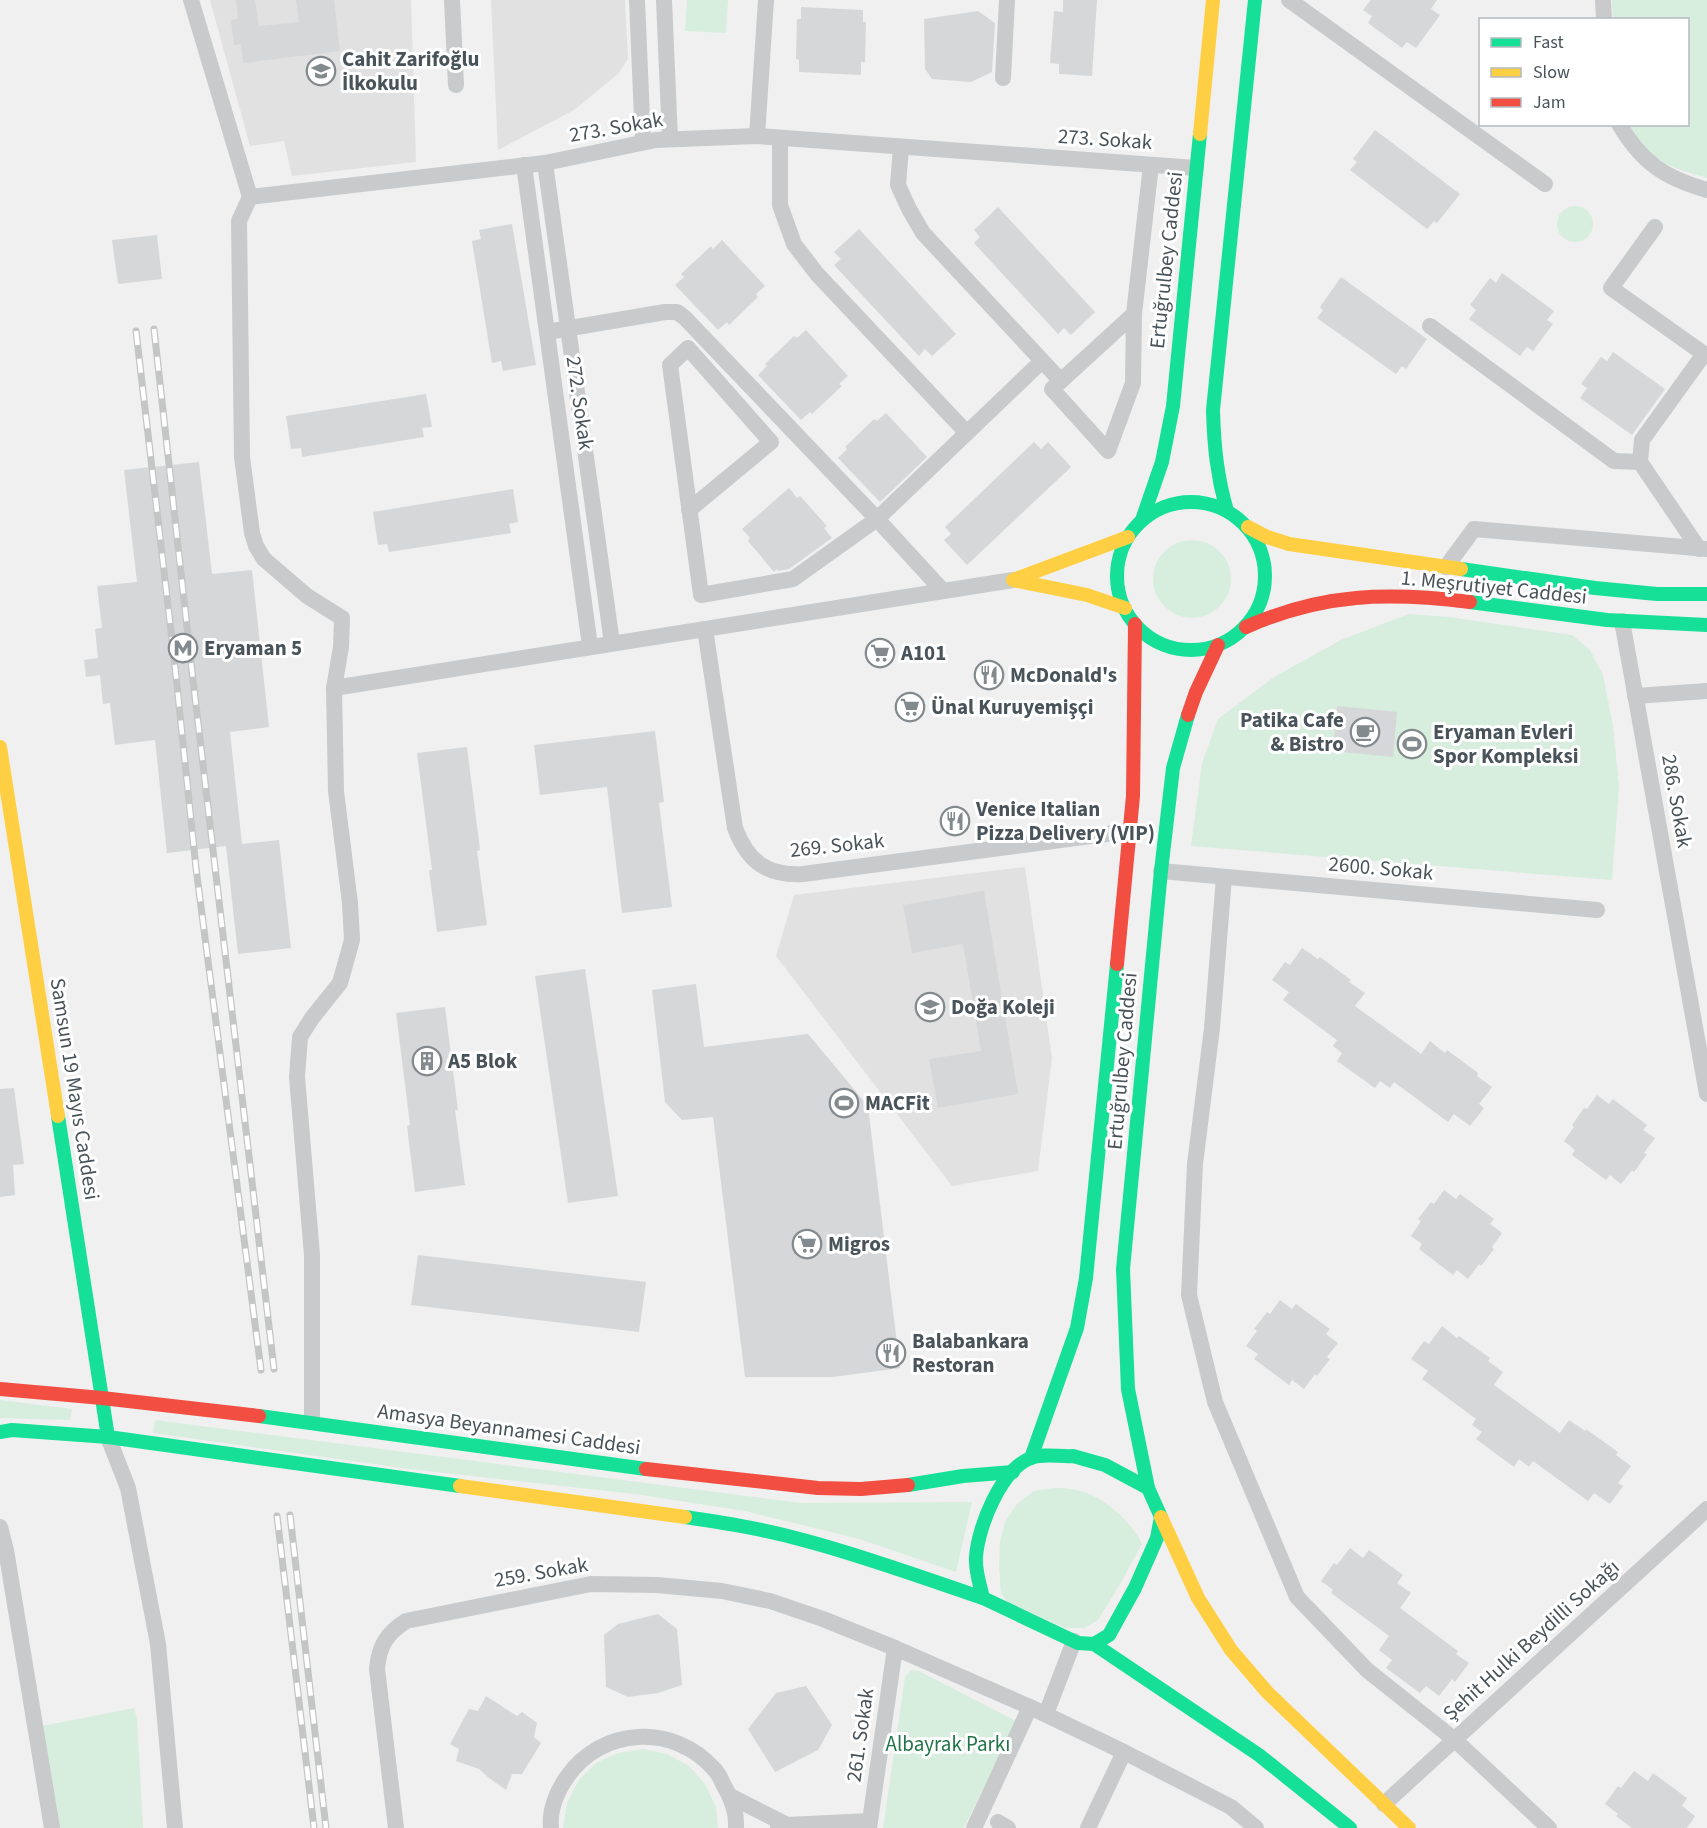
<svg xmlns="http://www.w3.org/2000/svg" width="1707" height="1828" font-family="'Source Sans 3',sans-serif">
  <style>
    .education { fill: #e2e1e1 }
    .green { fill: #d7edde }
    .building { fill: #d6d7d8 }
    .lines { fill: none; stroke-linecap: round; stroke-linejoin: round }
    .street { stroke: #c8cacb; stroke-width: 16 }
    .fast { stroke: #16e098; stroke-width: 14 }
    .slow { stroke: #ffcf43; stroke-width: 14 }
    .jam { stroke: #f24e42; stroke-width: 14 }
    .rail-casing { stroke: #c4c6c6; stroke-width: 7 }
    .rail { stroke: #fff; stroke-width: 4.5; stroke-dasharray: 14; stroke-linecap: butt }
    .labels { text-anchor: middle; stroke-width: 6; stroke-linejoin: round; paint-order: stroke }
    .poi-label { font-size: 21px; font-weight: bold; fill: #49535a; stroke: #fff; text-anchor: start }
    .street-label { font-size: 21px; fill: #49535a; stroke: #fff }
    .park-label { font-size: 21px; fill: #217548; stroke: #fff }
  </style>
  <rect width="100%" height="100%" fill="#f0f0f0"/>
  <!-- education -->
  <g class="education">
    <polygon points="210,0 411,0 416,162 292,176 284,141 250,146"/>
    <polygon points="491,0 625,0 628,59 618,74 574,110 498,150"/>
    <polygon points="1025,867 1052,1058 1038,1171 952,1186 776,956 794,895"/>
  </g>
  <!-- green -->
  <g class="green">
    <polygon points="687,0 728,0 726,33 685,31"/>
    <path d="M1612 0H1707V178C1683 171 1657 164 1639 145 1634 139 1630 131 1626 125L1688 124V20L1613 19Z"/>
    <circle cx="1575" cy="224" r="18"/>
    <circle cx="1192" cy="579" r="39"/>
    <polygon points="1409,614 1449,617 1572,635 1590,650 1603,675 1613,726 1619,786 1612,880 1191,846 1202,763 1218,719 1274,677 1341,640"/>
    <polygon points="0,1400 72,1409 70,1420 0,1418"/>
    <polygon points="155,1420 801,1503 972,1502 956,1572 859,1539 745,1511 635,1494 409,1469 153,1433"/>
    <path d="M1054 1488C1066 1488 1076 1489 1087 1493 1108 1501 1133 1524 1142 1544L1119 1586 1098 1620 1084 1628H1065L1008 1603 1001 1593 999 1567 1000 1542 1005 1522 1017 1504 1034 1491Z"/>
    <polygon points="911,1670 919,1671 1016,1721 964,1828 883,1828 905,1677"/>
    <polygon points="134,1708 137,1719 143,1828 57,1828 37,1727"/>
    <polygon points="643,1749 667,1754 689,1766 705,1784 716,1807 718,1828 563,1828 567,1803 578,1781 596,1763 618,1753"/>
  </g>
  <!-- building -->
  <g class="building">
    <polygon points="236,0 255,0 259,26 299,22 296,0 334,0 340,51 243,63 241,44 234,45 231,20 238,19"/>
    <polygon points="1063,0 1097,0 1092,76 1059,74 1059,64 1050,63 1054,11 1063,12"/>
    <polygon points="1371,0 1437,0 1431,9 1440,15 1416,48 1407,42 1402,48 1368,23 1372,16 1363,10"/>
    <polygon points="801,7 863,10 863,22 866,22 865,62 861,62 861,75 799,72 799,60 796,59 797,19 801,19"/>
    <polygon points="978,11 995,23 992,72 971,82 932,79 925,69 924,19"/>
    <polygon points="1375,130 1460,194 1437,223 1434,221 1427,229 1350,170 1357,162 1353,159"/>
    <polygon points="998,207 1095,312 1071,335 1064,328 1058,334 974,243 980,237 974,230"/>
    <polygon points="512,224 536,365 503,371 501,361 492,363 472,241 481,239 479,230"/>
    <polygon points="859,229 956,334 932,356 925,349 919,356 834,265 841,259 834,252"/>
    <polygon points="157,235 162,279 118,284 112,240"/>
    <polygon points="722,240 765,286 756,294 758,297 729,325 727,322 718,330 675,285 684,277 681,274 711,246 713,249"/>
    <polygon points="1502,273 1554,311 1547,320 1553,324 1533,351 1527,347 1520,356 1469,319 1476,310 1470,305 1490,278 1496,283"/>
    <polygon points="1341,277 1427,339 1406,369 1402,366 1396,374 1317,318 1323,310 1320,307"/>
    <polygon points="806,330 848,376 839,384 842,386 812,414 810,412 801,420 758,375 767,366 765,364 794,336 797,338"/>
    <polygon points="1613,352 1665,389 1632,435 1580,398 1587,388 1581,384 1601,357 1607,361"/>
    <polygon points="426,394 432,427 422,428 424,437 302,457 301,448 291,449 286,416"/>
    <polygon points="886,413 927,457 880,502 838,458 847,449 845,447 874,419 877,421"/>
    <polygon points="1034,442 1041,449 1048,442 1071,467 967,565 944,540 951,534 945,527"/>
    <polygon points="199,462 212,574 252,570 269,727 230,732 242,844 279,840 291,948 238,954 226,846 167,853 155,740 115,745 110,703 103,704 100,675 86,677 84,660 98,658 95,629 102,628 97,586 137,582 124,470"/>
    <polygon points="789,488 797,498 800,496 827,526 824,528 832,538 789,569 778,571 777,569 774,572 748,541 750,538 742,529"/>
    <polygon points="513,489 518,522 509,524 511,533 389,552 387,544 378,545 373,512"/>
    <polygon points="1337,706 1397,712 1393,757 1333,751"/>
    <polygon points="655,731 664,802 659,803 672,907 622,913 607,787 540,795 534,745"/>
    <polygon points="467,747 480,850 477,851 487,925 437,932 429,870 432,870 417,753"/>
    <polygon points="984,891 1018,1094 938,1108 929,1059 981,1051 963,944 912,953 903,905"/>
    <polygon points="1302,948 1318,959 1320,957 1351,980 1349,982 1365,993 1355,1006 1421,1054 1430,1041 1445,1053 1447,1050 1478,1073 1477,1076 1492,1087 1479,1104 1484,1108 1470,1126 1454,1114 1448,1122 1394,1082 1390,1088 1380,1081 1375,1088 1337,1061 1342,1053 1333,1046 1337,1040 1283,1000 1289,992 1272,980 1285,962 1290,965"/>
    <polygon points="585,969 618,1196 568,1203 535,976"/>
    <polygon points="696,984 704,1047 808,1034 868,1106 900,1368 833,1377 745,1377 713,1117 682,1120 665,1102 652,990"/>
    <polygon points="445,1007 458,1110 455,1110 465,1185 415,1192 407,1126 410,1125 396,1013"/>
    <polygon points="14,1088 24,1164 13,1165 15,1195 0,1197 0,1089"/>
    <polygon points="1597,1095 1609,1104 1613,1099 1647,1125 1643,1130 1655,1138 1644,1153 1647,1154 1634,1172 1632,1170 1621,1184 1610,1175 1606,1180 1572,1155 1575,1150 1564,1141 1574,1127 1572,1125 1584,1108 1587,1109"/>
    <polygon points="1444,1190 1456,1199 1460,1194 1494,1219 1490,1224 1502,1233 1492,1247 1494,1249 1481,1266 1479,1264 1468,1279 1457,1270 1453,1275 1419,1249 1422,1244 1411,1236 1421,1221 1418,1219 1431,1202 1434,1204"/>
    <polygon points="418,1255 646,1282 639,1332 411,1305"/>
    <polygon points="1280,1300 1292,1309 1296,1304 1330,1329 1326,1334 1338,1343 1327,1357 1330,1359 1317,1376 1315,1374 1304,1389 1292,1380 1289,1385 1254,1359 1258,1354 1246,1346 1257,1331 1254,1329 1267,1312 1270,1314"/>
    <polygon points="1442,1326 1457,1338 1459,1336 1490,1358 1488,1361 1503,1372 1494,1385 1560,1433 1569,1420 1585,1431 1586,1429 1618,1452 1616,1455 1631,1466 1618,1483 1623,1486 1610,1504 1594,1493 1588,1501 1533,1461 1529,1467 1519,1459 1514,1467 1476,1439 1482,1432 1472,1425 1476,1419 1422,1379 1428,1371 1411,1359 1424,1341 1429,1344"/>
    <polygon points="1350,1548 1363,1558 1369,1550 1403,1575 1397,1583 1411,1593 1400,1608 1458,1651 1456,1654 1469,1663 1455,1682 1452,1679 1439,1696 1426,1686 1420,1693 1386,1668 1392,1660 1379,1650 1389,1636 1331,1593 1333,1590 1321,1581 1334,1563 1337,1565"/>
    <polygon points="658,1614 677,1629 682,1685 658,1693 628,1697 606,1687 604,1635 618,1624"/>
    <polygon points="806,1686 832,1725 818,1750 775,1772 748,1729 776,1693"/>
    <polygon points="486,1696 517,1716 522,1712 537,1723 534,1737 541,1743 522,1774 512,1774 506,1790 489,1778 479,1769 456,1761 459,1749 450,1744 469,1709 478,1711"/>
    <polygon points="1634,1771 1648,1781 1653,1773 1687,1798 1682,1806 1695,1816 1687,1828 1632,1828 1616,1816 1618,1814 1605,1804 1618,1786 1621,1788"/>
  </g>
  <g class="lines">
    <!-- street -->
    <g class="street">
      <polyline points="191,0 250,197 545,163 656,140 757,136 1196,168"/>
      <polyline points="452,0 456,85"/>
      <polyline points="637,0 643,142"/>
      <polyline points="664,0 670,139"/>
      <polyline points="1289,0 1545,184"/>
      <polyline points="1603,0 1604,20"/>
      <polyline points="1003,78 1007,0"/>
      <path d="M1619 124C1642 163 1665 178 1707 190"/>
      <polyline points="757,136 766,0"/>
      <polyline points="780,138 780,205 794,244 817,274 967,433"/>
      <polyline points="901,147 898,185 909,209 923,233 1061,381"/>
      <polyline points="545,163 612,643"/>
      <polyline points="524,165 590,646"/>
      <polyline points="250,197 239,221 242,457 252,533 256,546 264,559 307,596 342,618 341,647 334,688 336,791 350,903 352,940 340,983 312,1018 300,1037 297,1077 312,1255 312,1422"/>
      <polyline points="1655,227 1611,288 1707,356"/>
      <polyline points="1134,314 1133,383 1108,451 1052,389 1134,314 1151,165"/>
      <polyline points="1430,326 1614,461 1640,462"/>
      <polyline points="547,332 665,312 677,312 685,318 877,519 1042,361"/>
      <polyline points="689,510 771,442 688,348 670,365 701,595 793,579 877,519 943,591"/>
      <polyline points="1699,549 1640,462 1642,440 1704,354"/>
      <polyline points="1446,567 1474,529 1707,549"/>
      <polyline points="1622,621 1707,1094"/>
      <path d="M705 629 735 828C748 862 767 876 803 874L1129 831"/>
      <polyline points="334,688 1013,580"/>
      <polyline points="1635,696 1707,691"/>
      <polyline points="1161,871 1597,910"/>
      <polyline points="1224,877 1212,1028 1195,1164 1189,1295 1215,1402 1297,1597 1367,1670 1455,1740 1549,1828"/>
      <polyline points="108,1437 128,1488 158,1644 175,1828"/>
      <polyline points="0,1527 6,1550 52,1828"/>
      <polyline points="1046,1714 1074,1641"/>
      <polyline points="730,1796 787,1825"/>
      <polyline points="1384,1804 1707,1509"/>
      <polyline points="998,1822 1008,1828"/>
      <path d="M396 1828 377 1669C379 1646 386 1634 406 1621L591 1584 657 1585 722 1591 770 1601 823 1619 895 1648 1030 1707 1124 1752 1231 1807 1256 1828"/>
      <path d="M551 1828C549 1810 557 1791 567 1777 601 1727 674 1723 714 1769 718 1773 721 1779 723 1784 731 1797 737 1813 736 1828"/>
      <polyline points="778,1828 787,1825 870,1821"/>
      <polyline points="869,1828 895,1648"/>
      <polyline points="974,1828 1030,1707"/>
      <polyline points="1088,1828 1124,1752"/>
    </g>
    <!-- fast -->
    <g class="fast">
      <circle cx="1191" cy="576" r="74"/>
      <path d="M1227 511C1217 476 1214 446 1213 410L1255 0"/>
      <polyline points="1142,520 1162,462 1173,406 1200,134"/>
      <polyline points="1461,569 1595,588 1657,594 1707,594"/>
      <polyline points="1470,602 1607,620 1707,625"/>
      <polyline points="58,1116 108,1437"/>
      <polyline points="259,1416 646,1469"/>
      <polyline points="0,1432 12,1430 108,1437 460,1486"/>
      <path d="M1073 1456 1105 1465 1148 1488 1161 1517 1157 1538 1135 1588 1109 1635 1094 1644 1078 1643 983 1598C980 1585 975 1571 976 1557 978 1527 1001 1469 1031 1458 1043 1453 1060 1457 1073 1456Z"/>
      <polyline points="1031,1458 1077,1328 1086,1278 1117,964"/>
      <polyline points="908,1485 963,1476 1013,1472"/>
      <polyline points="1148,1488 1128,1389 1123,1269 1161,871 1173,768 1188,715"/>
      <path d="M685 1517C725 1523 764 1529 803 1540 864 1556 923 1578 983 1598"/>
      <polyline points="1094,1644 1259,1755 1350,1828"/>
    </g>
    <!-- slow -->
    <g class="slow">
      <polyline points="1200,134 1213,0"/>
      <polyline points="1248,527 1267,537 1289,544 1461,569"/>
      <polyline points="1125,608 1087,595 1013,580 1128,537"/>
      <polyline points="0,747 58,1116"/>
      <polyline points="460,1486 685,1517"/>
      <polyline points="1161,1517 1198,1598 1231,1650 1267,1692 1409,1828"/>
    </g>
    <!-- jam -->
    <g class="jam">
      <path d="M1246 627C1323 593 1388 592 1470 602"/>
      <polyline points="1188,715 1196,692 1218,645"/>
      <polyline points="1117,964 1133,796 1135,624"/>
      <polyline points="0,1389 102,1398 259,1416"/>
      <polyline points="646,1469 818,1488 861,1489 908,1485"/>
    </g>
    <!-- rail casing -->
    <g class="rail-casing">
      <g id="rail">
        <polyline points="154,329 190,654 274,1369"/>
        <polyline points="136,331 174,657 196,868 261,1370"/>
        <polyline points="290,1515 326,1828"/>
        <polyline points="277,1516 314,1828"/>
      </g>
    </g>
    <!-- rail -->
    <use href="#rail" class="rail"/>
  </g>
  <!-- icons -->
  <defs>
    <g id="school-ring" transform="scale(1.5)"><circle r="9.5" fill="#fff" stroke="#838a8e" stroke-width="1.5"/><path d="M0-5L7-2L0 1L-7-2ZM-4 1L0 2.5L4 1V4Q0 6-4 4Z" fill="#838a8e"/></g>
    <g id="metro-ring" transform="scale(1.5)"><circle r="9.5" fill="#fff" stroke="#838a8e" stroke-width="1.5"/><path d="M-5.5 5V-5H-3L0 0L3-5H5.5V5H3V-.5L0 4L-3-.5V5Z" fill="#838a8e"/></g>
    <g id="supermarket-ring" transform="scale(1.5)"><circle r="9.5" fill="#fff" stroke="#838a8e" stroke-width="1.5"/><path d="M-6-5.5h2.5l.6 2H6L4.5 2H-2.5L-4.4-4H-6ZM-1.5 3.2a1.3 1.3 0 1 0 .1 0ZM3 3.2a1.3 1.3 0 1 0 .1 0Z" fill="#838a8e"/></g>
    <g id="restaurant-ring" transform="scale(1.5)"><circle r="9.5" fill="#fff" stroke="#838a8e" stroke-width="1.5"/><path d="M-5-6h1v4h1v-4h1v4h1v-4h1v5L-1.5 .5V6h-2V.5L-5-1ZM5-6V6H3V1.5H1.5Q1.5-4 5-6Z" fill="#838a8e"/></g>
    <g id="cafe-ring" transform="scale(1.5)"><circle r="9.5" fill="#fff" stroke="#838a8e" stroke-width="1.5"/><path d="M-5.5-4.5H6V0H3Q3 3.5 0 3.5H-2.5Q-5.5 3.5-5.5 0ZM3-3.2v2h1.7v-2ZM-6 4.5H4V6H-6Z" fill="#838a8e"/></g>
    <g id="stadium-ring" transform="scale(1.5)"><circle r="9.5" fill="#fff" stroke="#838a8e" stroke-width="1.5"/><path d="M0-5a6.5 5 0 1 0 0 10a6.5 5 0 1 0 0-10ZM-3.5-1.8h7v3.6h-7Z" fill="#838a8e"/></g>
    <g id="building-ring" transform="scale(1.5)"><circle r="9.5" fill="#fff" stroke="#838a8e" stroke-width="1.5"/><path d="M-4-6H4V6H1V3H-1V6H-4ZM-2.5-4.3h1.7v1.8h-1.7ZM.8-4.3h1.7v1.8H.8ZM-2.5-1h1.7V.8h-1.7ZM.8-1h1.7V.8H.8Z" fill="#838a8e"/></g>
  </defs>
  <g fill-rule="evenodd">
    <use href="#school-ring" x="321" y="71"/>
    <use href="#metro-ring" x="183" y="648"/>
    <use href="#supermarket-ring" x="880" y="653"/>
    <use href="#restaurant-ring" x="989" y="675"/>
    <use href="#supermarket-ring" x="910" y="707"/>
    <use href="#cafe-ring" x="1365" y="732"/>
    <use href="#stadium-ring" x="1412" y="744"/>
    <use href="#restaurant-ring" x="955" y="821"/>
    <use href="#school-ring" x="930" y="1007"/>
    <use href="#building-ring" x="427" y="1061"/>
    <use href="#stadium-ring" x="844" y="1103"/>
    <use href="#supermarket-ring" x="807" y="1244"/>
    <use href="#restaurant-ring" x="891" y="1353"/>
  </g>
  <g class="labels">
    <!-- poi labels -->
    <g class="poi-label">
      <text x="342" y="66">Cahit Zarifoğlu<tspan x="342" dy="24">İlkokulu</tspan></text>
      <text x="204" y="655">Eryaman 5</text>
      <text x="901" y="660">A101</text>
      <text x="1010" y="682">McDonald's</text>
      <text x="931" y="714">Ünal Kuruyemişçi</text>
      <text x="1344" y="727" text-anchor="end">Patika Cafe<tspan x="1344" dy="24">&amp; Bistro</tspan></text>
      <text x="1433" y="739">Eryaman Evleri<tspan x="1433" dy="24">Spor Kompleksi</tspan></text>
      <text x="976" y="816">Venice Italian<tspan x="976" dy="24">Pizza Delivery (VIP)</tspan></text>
      <text x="951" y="1014">Doğa Koleji</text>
      <text x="448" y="1068">A5 Blok</text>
      <text x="865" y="1110">MACFit</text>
      <text x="828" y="1251">Migros</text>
      <text x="912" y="1348">Balabankara<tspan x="912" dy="24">Restoran</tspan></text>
    </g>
    <!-- street labels -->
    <g class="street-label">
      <text transform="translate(616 127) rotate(-10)" y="7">273. Sokak</text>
      <text transform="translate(1105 139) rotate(4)" y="7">273. Sokak</text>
      <text transform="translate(1166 260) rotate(-84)" y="7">Ertuğrulbey Caddesi</text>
      <text transform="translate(580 403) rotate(82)" y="7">272. Sokak</text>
      <text transform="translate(1494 587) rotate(6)" y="7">1. Meşrutiyet Caddesi</text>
      <text transform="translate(1677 801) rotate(80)" y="7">286. Sokak</text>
      <text transform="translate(837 845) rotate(-6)" y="7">269. Sokak</text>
      <text transform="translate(1381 868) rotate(5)" y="7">2600. Sokak</text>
      <text transform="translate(1122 1061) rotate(-85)" y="7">Ertuğrulbey Caddesi</text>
      <text transform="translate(75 1089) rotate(81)" y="7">Samsun 19 Mayıs Caddesi</text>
      <text transform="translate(509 1429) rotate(8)" y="7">Amasya Beyannamesi Caddesi</text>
      <text transform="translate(541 1572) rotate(-10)" y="7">259. Sokak</text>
      <text transform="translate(1531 1640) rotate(-42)" y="7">Şehit Hulki Beydilli Sokağı</text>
      <text transform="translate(860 1735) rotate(-82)" y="7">261. Sokak</text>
    </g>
    <!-- park labels -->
    <g class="park-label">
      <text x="948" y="1751">Albayrak Parkı</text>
    </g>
  </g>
  <!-- legend -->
  <rect x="1479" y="18" width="210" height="108" fill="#ffffff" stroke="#b6babd" stroke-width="1.5"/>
  <rect x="1491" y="38" width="30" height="9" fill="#16e098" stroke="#b6babd" stroke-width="1.5"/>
  <text x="1533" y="48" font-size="18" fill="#49535a">Fast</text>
  <rect x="1491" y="68" width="30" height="9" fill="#ffcf43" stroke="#b6babd" stroke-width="1.5"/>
  <text x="1533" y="78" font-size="18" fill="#49535a">Slow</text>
  <rect x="1491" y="98" width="30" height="9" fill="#f24e42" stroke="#b6babd" stroke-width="1.5"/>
  <text x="1533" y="108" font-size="18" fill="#49535a">Jam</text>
</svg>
